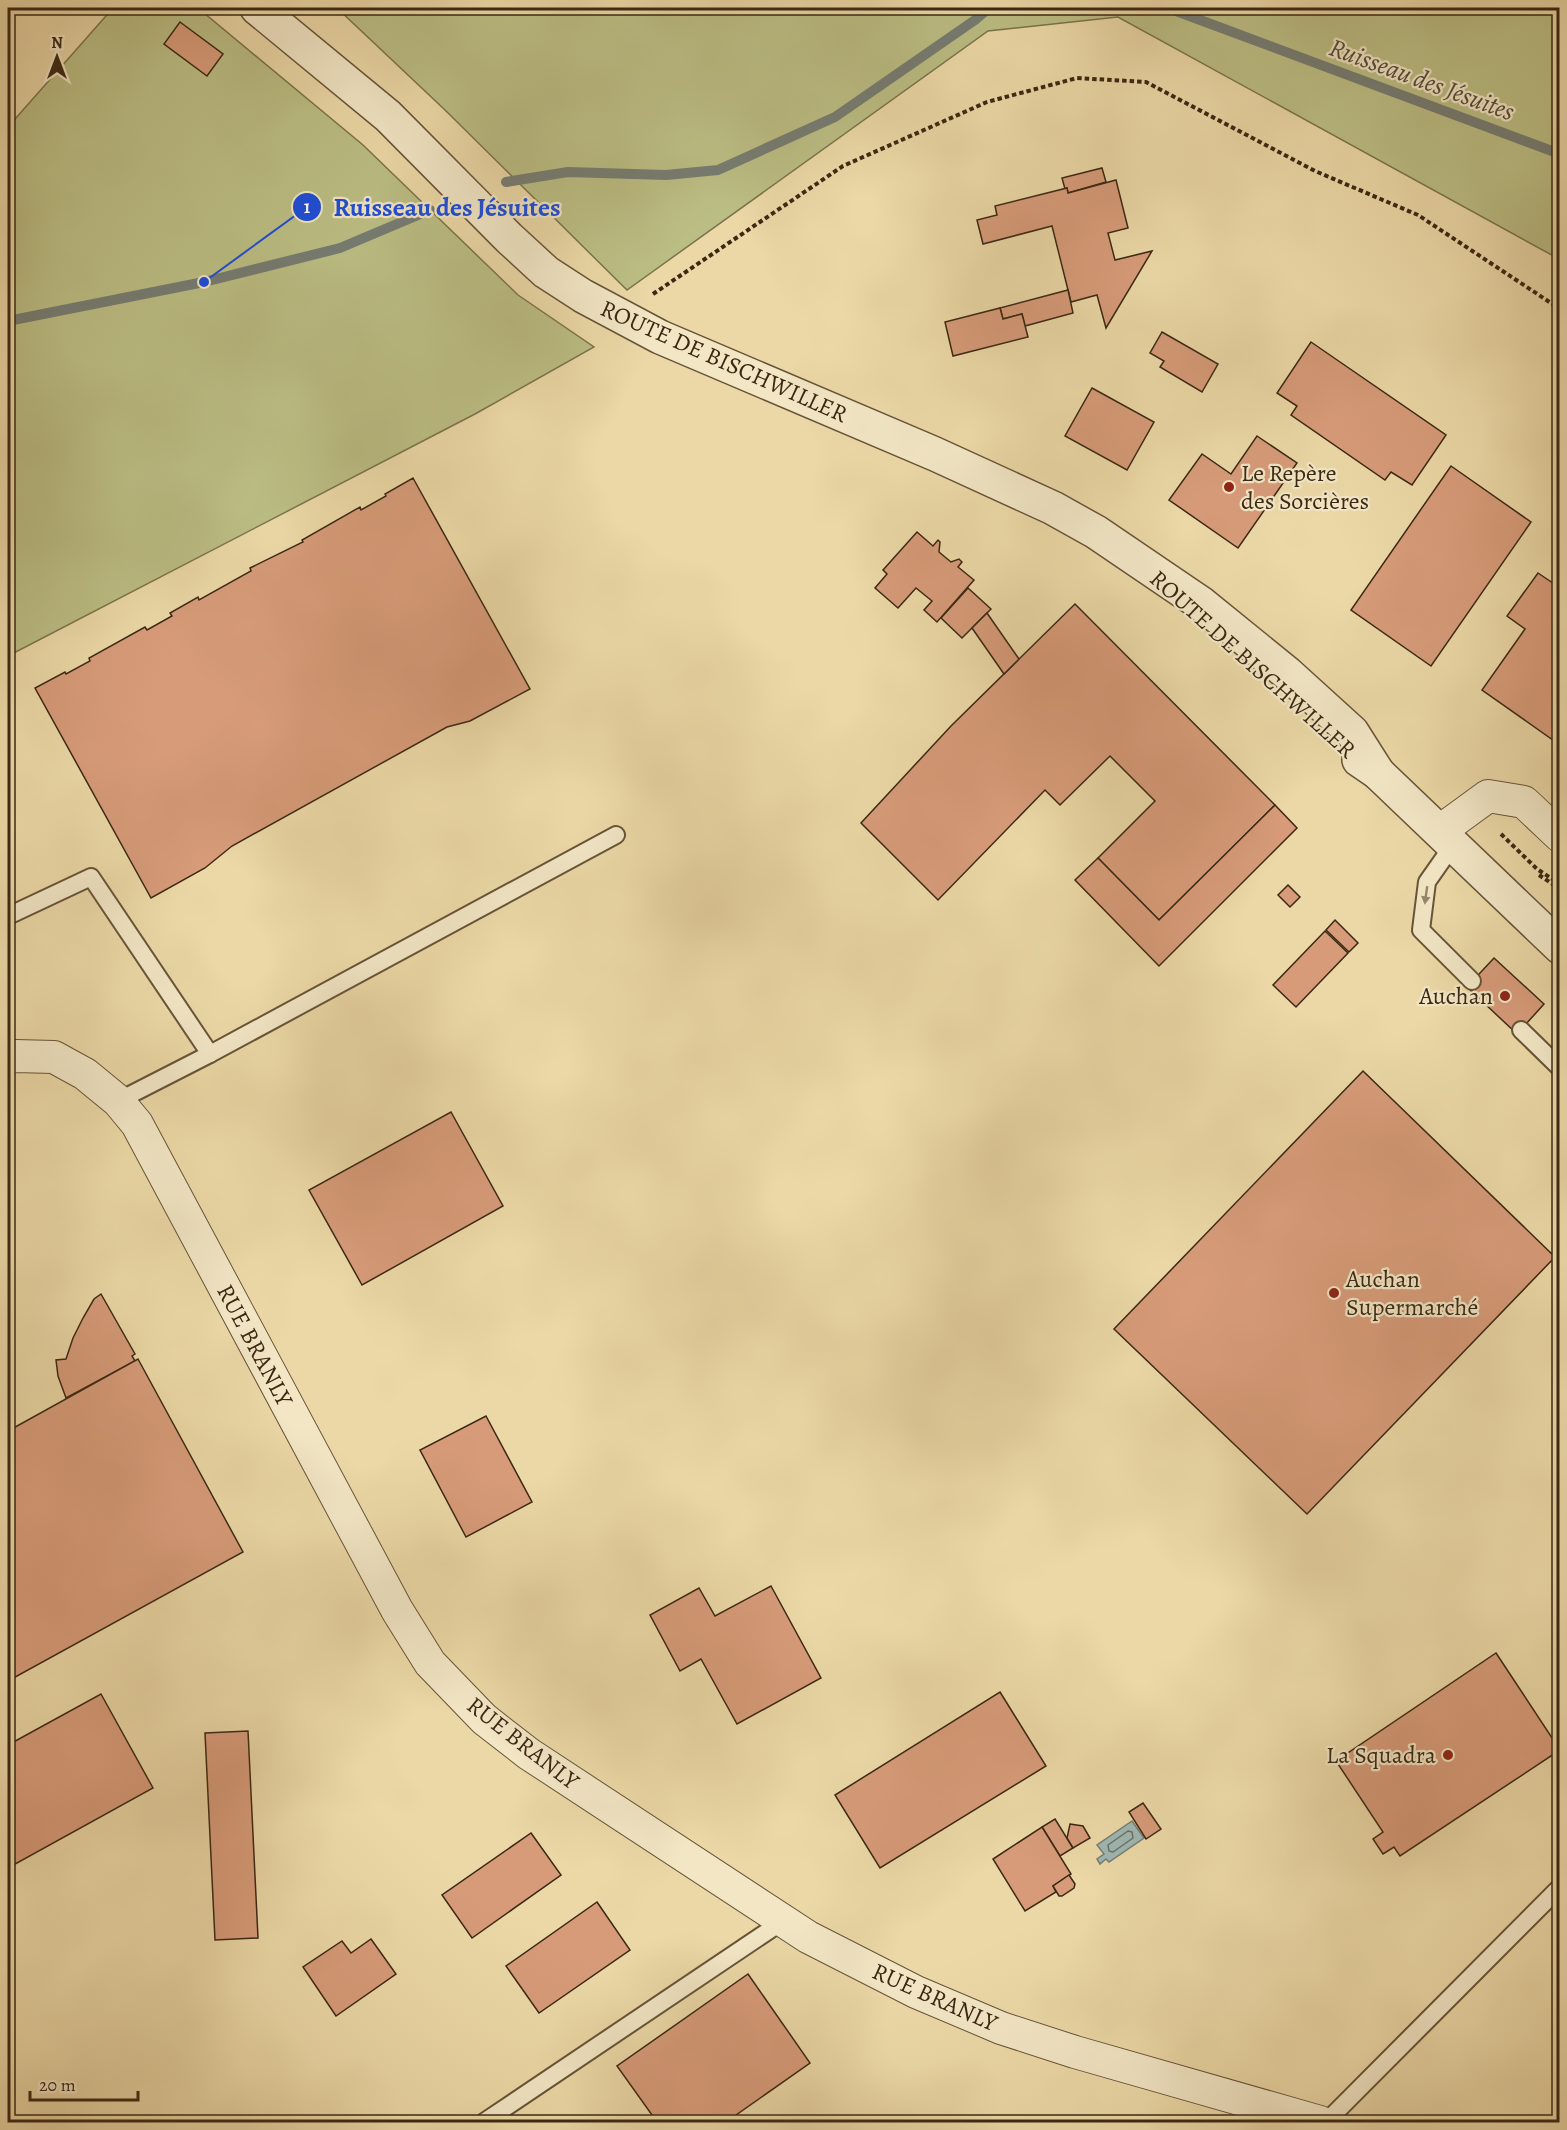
<svg xmlns="http://www.w3.org/2000/svg" width="1567" height="2130" font-family="Alegreya,serif">
  <style>
    .green { fill: #bbbe84; stroke: #7b734c; stroke-width: 1.5 }
    .water { fill: #9eb6b3; stroke: #767d73; stroke-width: 1.5 }
    .lines { fill: none; stroke-linecap: round; stroke-linejoin: round }
    .shore { stroke: #6c6f63; stroke-width: 1.5 }
    .stream { stroke: #767d73; stroke-width: 10 }
    .building { fill: #d79b79; stroke: #3b2813; stroke-width: 1.5 }
    .service-casing { stroke: #675438; stroke-width: 20 }
    .minor-casing { stroke: #675438; stroke-width: 34 }
    .tertiary-casing { stroke: #675438; stroke-width: 36 }
    .path { stroke: #3b2813; stroke-width: 4; stroke-dasharray: 4.5 3; stroke-linecap: butt }
    .service { stroke: #f2e6c5; stroke-width: 16 }
    .minor { stroke: #f2e6c5; stroke-width: 32 }
    .tertiary { stroke: #f2e6c5; stroke-width: 33 }
    .oneway { fill: #96876c }
    .poi-dot { fill: #8f2418; stroke: #f2e6c5; stroke-width: 2 }
    .labels { text-anchor: middle; stroke-width: 4.5; stroke-linejoin: round; paint-order: stroke }
    .street-label { font-size: 24px; fill: #3b2813; stroke: #f2e6c5 }
    .poi-label { font-size: 24px; fill: #3b2813; stroke: #f2e6c5; text-anchor: start }
    .water-label { font-size: 26px; font-style: italic; fill: #544c3b; stroke: #f2e6c5 }
    .leader { fill: none; stroke: #1d4ed8; stroke-width: 2 }
    .callout-dot { fill: #1d4ed8; stroke: #f2e6c5; stroke-width: 2 }
    .mark-label { font-size: 18px; text-anchor: middle; font-weight: bold; fill: #fff }
    .callout-label { font-size: 26px; text-anchor: middle; font-weight: bold; fill: #1d4ed8; stroke: #f2e6c5; stroke-width: 4.5; stroke-linejoin: round; paint-order: stroke }
  </style>
  <rect width="100%" height="100%" fill="#ebd8a6"/>
  <filter id="stains"><feTurbulence type="fractalNoise" baseFrequency=".00333" numOctaves="4"/><feColorMatrix values="0 0 0 0 .2 0 0 0 0 .09 0 0 0 0 .02 0 0 0 .5 -.17"/></filter>
  <radialGradient id="worn" r=".72"><stop offset=".6" stop-color="#630" stop-opacity="0"/><stop offset="1" stop-color="#630" stop-opacity=".3"/></radialGradient>
  <!-- green -->
  <g class="green">
    <polygon points="113,8 198,8 363,145 518,295 594,347 475,414 8,656 8,127"/>
    <polygon points="337,8 1559,8 1559,259 1118,17 988,31 627,290 445,110"/>
  </g>
  <!-- water -->
  <polygon class="water" points="1132,1821 1144,1838 1109,1862 1106,1859 1100,1864 1097,1859 1104,1854 1097,1845"/>
  <g class="lines">
    <!-- shore -->
    <polygon class="shore" points="1128,1831 1132,1832 1133,1838 1113,1852 1109,1851 1108,1845"/>
    <!-- stream -->
    <g class="stream">
      <polyline points="1168,8 1560,154"/>
      <polyline points="506,182 568,172 666,175 718,170 835,117 975,20 989,8"/>
      <polyline points="8,321 204,282 340,248 430,210"/>
    </g>
  </g>
  <!-- building -->
  <g class="building">
    <polygon points="180,22 223,54 207,76 164,44"/>
    <polygon points="1102,168 1106,182 1068,193 1067,188 1065,189 1062,178"/>
    <polygon points="1116,180 1128,228 1108,233 1115,260 1152,251 1106,328 1097,295 1071,302 1052,226 983,244 977,220 997,215 995,206 1067,188 1068,193"/>
    <polygon points="1068,290 1073,313 1025,326 1022,314 1003,319 1000,308"/>
    <polygon points="1000,308 1003,319 1022,314 1028,337 953,356 945,322"/>
    <polygon points="1162,332 1218,364 1202,392 1160,367 1164,361 1150,353"/>
    <polygon points="1311,342 1446,435 1412,485 1391,472 1385,480 1291,415 1297,406 1277,393"/>
    <polygon points="1092,388 1154,422 1127,470 1065,436"/>
    <polygon points="1257,436 1297,463 1238,548 1169,500 1202,454 1231,474"/>
    <polygon points="1451,466 1531,522 1431,666 1351,610"/>
    <polygon points="413,478 530,689 470,721 447,727 232,846 205,868 151,898 35,688 65,672 66,674 90,661 89,658 145,627 147,630 172,616 170,613 198,597 199,600 251,571 250,568 303,542 302,540 360,507 361,510 386,496 385,494"/>
    <polygon points="917,532 933,546 938,540 940,542 939,552 951,562 959,559 962,562 958,567 974,580 937,622 924,610 932,601 916,588 898,608 875,588 887,574 883,570"/>
    <polygon points="1538,573 1560,588 1560,745 1482,690 1525,629 1507,616"/>
    <polygon points="968,588 991,609 962,638 941,618"/>
    <polygon points="1075,604 1275,805 1159,920 1098,858 1155,801 1110,756 1060,805 1045,790 938,900 861,823 951,726"/>
    <polygon points="987,613 1019,659 1004,674 972,628"/>
    <polygon points="1275,805 1297,828 1159,966 1075,880 1098,858 1159,920"/>
    <polygon points="1288,885 1300,897 1290,907 1278,895"/>
    <polygon points="1335,920 1358,943 1349,952 1326,930"/>
    <polygon points="1325,931 1348,953 1296,1007 1273,985"/>
    <polygon points="1494,958 1544,1004 1517,1034 1467,987"/>
    <polygon points="1363,1071 1555,1257 1307,1514 1114,1329"/>
    <polygon points="451,1112 503,1206 362,1285 309,1190"/>
    <polygon points="101,1294 135,1354 132,1356 135,1361 66,1398 58,1376 56,1360 66,1359 73,1338 83,1318 94,1299"/>
    <polygon points="138,1359 243,1552 8,1681 8,1431"/>
    <polygon points="486,1416 532,1502 466,1537 420,1450"/>
    <polygon points="771,1586 821,1678 737,1724 701,1659 680,1671 650,1615 699,1588 715,1616"/>
    <polygon points="1496,1653 1560,1750 1400,1856 1394,1847 1383,1854 1373,1839 1383,1832 1336,1761"/>
    <polygon points="1000,1692 1046,1766 880,1868 835,1795"/>
    <polygon points="101,1694 153,1788 8,1868 8,1745"/>
    <polygon points="248,1731 258,1938 215,1940 205,1733"/>
    <polygon points="1143,1803 1161,1829 1146,1839 1129,1812"/>
    <polygon points="1055,1819 1073,1848 1060,1856 1042,1827"/>
    <polygon points="1070,1824 1083,1826 1090,1838 1073,1848 1067,1838"/>
    <polygon points="1042,1827 1071,1874 1053,1886 1056,1892 1025,1911 993,1859"/>
    <polygon points="531,1833 561,1875 472,1938 442,1895"/>
    <polygon points="1069,1875 1075,1884 1074,1888 1062,1896 1059,1896 1053,1886"/>
    <polygon points="597,1902 630,1950 539,2013 506,1966"/>
    <polygon points="371,1939 396,1974 336,2016 303,1967 342,1941 351,1953"/>
    <polygon points="748,1974 810,2063 726,2122 657,2122 617,2066"/>
  </g>
  <g class="lines">
    <!-- service casing -->
    <g class="service-casing">
      <g id="service">
        <polyline points="1453,845 1427,882 1421,930 1472,981"/>
        <polyline points="8,916 91,877 210,1054"/>
        <polyline points="1521,1030 1560,1068"/>
        <polyline points="118,1101 210,1054 616,835"/>
        <polyline points="484,2122 783,1921"/>
        <polyline points="1326,2122 1560,1887"/>
      </g>
    </g>
    <!-- minor casing -->
    <g class="minor-casing">
      <g id="minor">
        <polyline points="1440,831 1488,796 1524,802 1560,836"/>
        <polyline points="8,1058 15,1056 54,1057 85,1074 118,1101 137,1124 397,1610 430,1663 484,1719 529,1754 808,1937 916,1992 1001,2028 1075,2052 1320,2122"/>
      </g>
    </g>
    <!-- tertiary casing -->
    <g class="tertiary-casing">
      <g id="tertiary">
        <polyline points="257,8 388,116 509,238 546,272 583,296 660,337 935,454 1053,508 1096,532 1202,604 1287,673 1352,732 1378,773"/>
        <polyline points="1359,760 1378,773 1560,947"/>
      </g>
    </g>
    <!-- path -->
    <g class="path">
      <polyline points="653,294 843,166 987,102 1077,78 1146,82 1315,171 1418,215 1560,309"/>
      <polyline points="1501,834 1537,869 1560,884"/>
      <polyline points="1539,875 1560,889"/>
    </g>
    <!-- service -->
    <use href="#service" class="service"/>
    <!-- minor -->
    <use href="#minor" class="minor"/>
    <!-- tertiary -->
    <use href="#tertiary" class="tertiary"/>
  </g>
  <!-- one-way arrows -->
  <defs><path id="oneway-solid" d="M-6-.8H1V-3.2L6.5 0L1 3.2V.8H-6Z" transform="scale(1.5)"/></defs>
  <use class="oneway" href="#oneway-solid" transform="translate(1426 895) rotate(98)"/>
  <!-- markers -->
  <g class="poi-dot">
    <circle cx="1229" cy="487" r="6"/>
    <circle cx="1505" cy="996" r="6"/>
    <circle cx="1334" cy="1293" r="6"/>
    <circle cx="1448" cy="1755" r="6"/>
  </g>
  <g class="labels">
    <!-- street labels -->
    <g class="street-label">
      <text transform="translate(724 361) rotate(24)" y="8">ROUTE DE BISCHWILLER</text>
      <text transform="translate(1253 664) rotate(42)" y="8">ROUTE DE BISCHWILLER</text>
      <text transform="translate(255 1345) rotate(62)" y="8">RUE BRANLY</text>
      <text transform="translate(523 1743) rotate(38)" y="8">RUE BRANLY</text>
      <text transform="translate(935 1997) rotate(24)" y="8">RUE BRANLY</text>
    </g>
    <!-- poi labels -->
    <g class="poi-label">
      <text x="1241" y="481">Le Repère<tspan x="1241" dy="28">des Sorcières</tspan></text>
      <text x="1493" y="1004" text-anchor="end">Auchan</text>
      <text x="1346" y="1287">Auchan<tspan x="1346" dy="28">Supermarché</tspan></text>
      <text x="1436" y="1763" text-anchor="end">La Squadra</text>
    </g>
    <!-- water labels -->
    <g class="water-label">
      <text transform="translate(1422 79) rotate(20)" y="9">Ruisseau des Jésuites</text>
    </g>
  </g>
  <!-- callouts -->
  <path class="leader" d="M204 282L307 207"/>
  <g class="callout-dot">
    <circle cx="204" cy="282" r="6"/>
    <circle cx="307" cy="207" r="15"/>
  </g>
  <g class="mark-label">
    <text x="307" y="213">1</text>
  </g>
  <g class="callout-label">
    <text x="447" y="216">Ruisseau des Jésuites</text>
  </g>
  <!-- margin -->
  <rect width="1567" height="2130" fill="none" stroke="#ebd8a6" stroke-width="30"/>
  <rect x="9" y="9" width="1549" height="2112" fill="none" stroke="#3b2813" stroke-width="3"/>
  <rect x="15" y="15" width="1537" height="2100" fill="none" stroke="#3b2813" stroke-width="1.5"/>
  <!-- north arrow -->
  <g transform="translate(57 57)" stroke="#f2e6c5" stroke-width="4.5" paint-order="stroke">
  <path d="M0-4.5L10 22L0 15L-10 22Z" fill="#3b2813"/>
  <text y="-9" font-size="16" font-weight="bold" text-anchor="middle" fill="#3b2813">N</text>
  </g>
  <!-- scale -->
  <path d="M30 2091v9h108v-9" fill="none" stroke="#3b2813" stroke-width="3"/>
  <text x="39" y="2091" font-size="18" fill="#3b2813" stroke="#f2e6c5" stroke-width="4.5" paint-order="stroke">20 m</text>
  <rect width="100%" height="100%" filter="url(#stains)"/>
  <rect width="100%" height="100%" fill="url(#worn)"/>
</svg>
